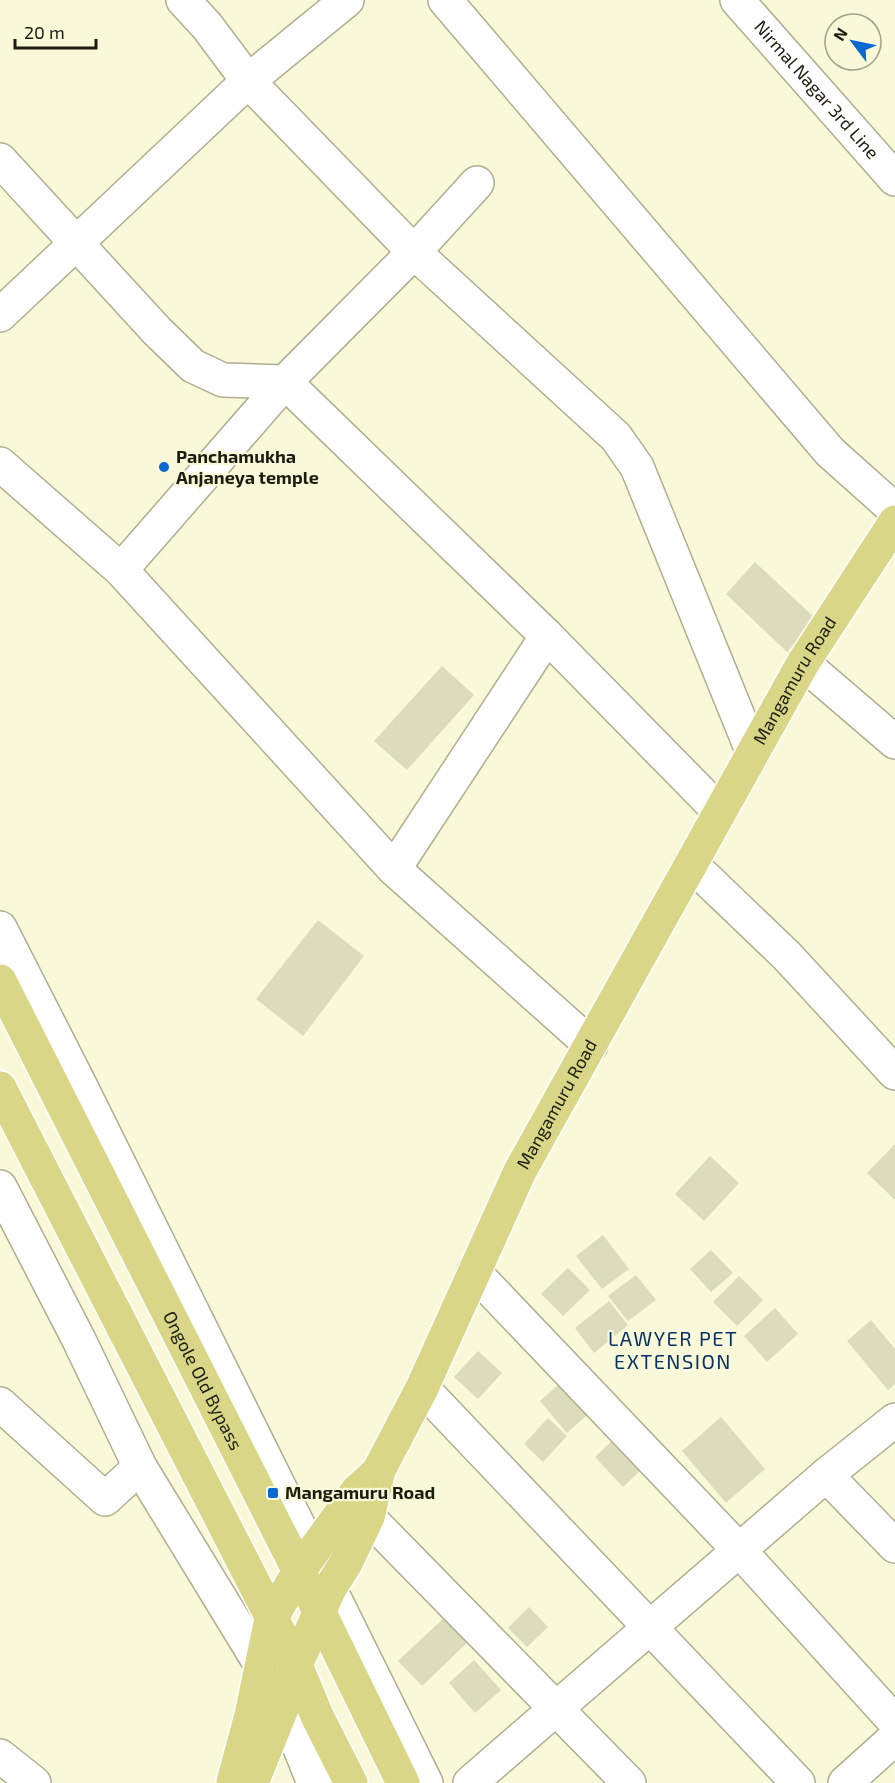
<svg xmlns="http://www.w3.org/2000/svg" width="895" height="1783" font-family="'Exo 2',sans-serif">
  <style>
    .building { fill: #dcdbbc }
    .lines { fill: none; stroke-linecap: round; stroke-linejoin: round }
    .minor-casing { stroke: #afae90; stroke-width: 36 }
    .major-casing { stroke: #fff; stroke-width: 36 }
    .minor { stroke: #fff; stroke-width: 33 }
    .major { stroke: #dad687; stroke-width: 33 }
    .poi-dot { fill: #0869d2; stroke: #f9f9d9; stroke-width: 2 }
    .labels { text-anchor: middle; stroke-width: 4.5; stroke-linejoin: round; paint-order: stroke }
    .street-label { font-size: 18px; fill: #1c1c10; stroke: #f9f9d9 }
    .poi-label { font-size: 18px; font-weight: bold; fill: #1c1c10; stroke: #f9f9d9; text-anchor: start }
    .neighbourhood-label { font-size: 20px; letter-spacing: 1.5px; fill: #073164; stroke: #f9f9d9 }
  </style>
  <rect width="100%" height="100%" fill="#f9f9d9"/>
  <!-- building -->
  <g class="building">
    <polygon points="755,562 817,620 787,652 726,594"/>
    <polygon points="442,666 474,695 407,770 374,741"/>
    <polygon points="318,920 364,956 303,1036 256,999"/>
    <polygon points="895,1144 895,1200 867,1173"/>
    <polygon points="710,1156 739,1183 704,1221 675,1194"/>
    <polygon points="603,1235 629,1269 602,1289 576,1256"/>
    <polygon points="711,1250 733,1273 711,1292 690,1269"/>
    <polygon points="568,1268 590,1290 563,1316 541,1294"/>
    <polygon points="636,1275 656,1300 628,1321 608,1296"/>
    <polygon points="739,1276 763,1300 737,1326 713,1302"/>
    <polygon points="609,1301 628,1325 594,1353 575,1328"/>
    <polygon points="775,1308 798,1334 767,1362 744,1336"/>
    <polygon points="871,1320 895,1349 895,1384 888,1390 847,1341"/>
    <polygon points="478,1351 502,1373 478,1399 454,1377"/>
    <polygon points="566,1378 594,1409 567,1433 540,1401"/>
    <polygon points="721,1417 765,1469 726,1503 682,1451"/>
    <polygon points="548,1418 567,1436 543,1462 524,1444"/>
    <polygon points="617,1436 645,1466 623,1487 595,1457"/>
    <polygon points="529,1607 548,1627 527,1647 508,1628"/>
    <polygon points="446,1616 469,1641 422,1686 398,1661"/>
    <polygon points="474,1660 501,1690 475,1713 449,1683"/>
  </g>
  <g class="lines">
    <!-- minor casing -->
    <g class="minor-casing">
      <g id="minor">
        <polyline points="183,0 207,26 248,81 414,252 616,437 637,467 753,753"/>
        <polyline points="445,0 830,452 895,510"/>
        <path id="s1" d="M737 0 895 179"/>
        <polyline points="0,160 157,331 193,366 223,380 285,382 547,636 720,812"/>
        <polyline points="0,315 248,81 347,0"/>
        <polyline points="0,464 121,570 394,869 591,1045"/>
        <polyline points="121,570 285,382 414,252 477,183"/>
        <polyline points="803,663 895,742"/>
        <polyline points="691,864 787,956 895,1073"/>
        <polyline points="394,869 547,636"/>
        <polyline points="0,928 79,1083 426,1783"/>
        <polyline points="0,1187 79,1340 140,1467 261,1665 283,1706 314,1783"/>
        <polyline points="474,1272 739,1550 895,1722"/>
        <polyline points="422,1388 798,1783"/>
        <polyline points="0,1404 105,1499 140,1467"/>
        <polyline points="826,1475 895,1546"/>
        <polyline points="368,1517 629,1783"/>
        <polyline points="0,1756 34,1783"/>
        <polyline points="470,1783 826,1475 895,1420"/>
        <polyline points="845,1783 895,1738"/>
      </g>
    </g>
    <!-- major casing -->
    <g class="major-casing">
      <g id="major">
        <path id="s2" d="M0 981 319 1611 403 1783"/>
        <polyline points="0,1088 296,1665 318,1718 351,1783"/>
        <polyline points="233,1782 251,1715 271,1619 299,1571 357,1491 378,1472"/>
        <path id="s3" d="M252 1783 283 1706 296 1665 330 1588 346 1563 368 1517 379 1470 422 1388 520 1171 803 663 895 522"/>
      </g>
    </g>
    <!-- minor -->
    <use href="#minor" class="minor"/>
    <!-- major -->
    <use href="#major" class="major"/>
  </g>
  <!-- markers -->
  <g class="poi-dot">
    <circle cx="164" cy="467" r="6"/>
    <rect x="267" y="1487" width="12" height="12" rx="3"/>
  </g>
  <g class="labels">
    <!-- street labels -->
    <g class="street-label">
      <text dy="6" stroke="none"><textPath href="#s1" startOffset="120">Nirmal Nagar 3rd Line</textPath></text>
      <text dy="6" stroke="none"><textPath href="#s3" startOffset="1232">Mangamuru Road</textPath></text>
      <text dy="6" stroke="none"><textPath href="#s3" startOffset="746">Mangamuru Road</textPath></text>
      <text dy="6" stroke="none"><textPath href="#s2" startOffset="448">Ongole Old Bypass</textPath></text>
    </g>
    <!-- poi labels -->
    <g class="poi-label">
      <text x="176" y="463">Panchamukha<tspan x="176" dy="21">Anjaneya temple</tspan></text>
      <text x="285" y="1499">Mangamuru Road</text>
    </g>
    <!-- neighbourhood labels -->
    <g class="neighbourhood-label">
      <text x="673" y="1346">LAWYER PET<tspan x="673" dy="23">EXTENSION</tspan></text>
    </g>
  </g>
  <!-- north arrow -->
  <g transform="translate(853 42) rotate(302)"><circle r="28" fill="#f9f9d9" stroke="#a1a189" stroke-width="1.5"/>
  <path d="M0-4.5L10 22L0 15L-10 22Z" fill="#0869d2"/>
  <text y="-9" font-size="16" font-weight="bold" text-anchor="middle" fill="#1c1c10">N</text>
  </g>
  <!-- scale -->
  <path d="M15 39v9h81v-9" fill="none" stroke="#1c1c10" stroke-width="3"/>
  <text x="24" y="39" font-size="18" fill="#1c1c10" stroke="#f9f9d9" stroke-width="4.5" paint-order="stroke">20 m</text>
</svg>
